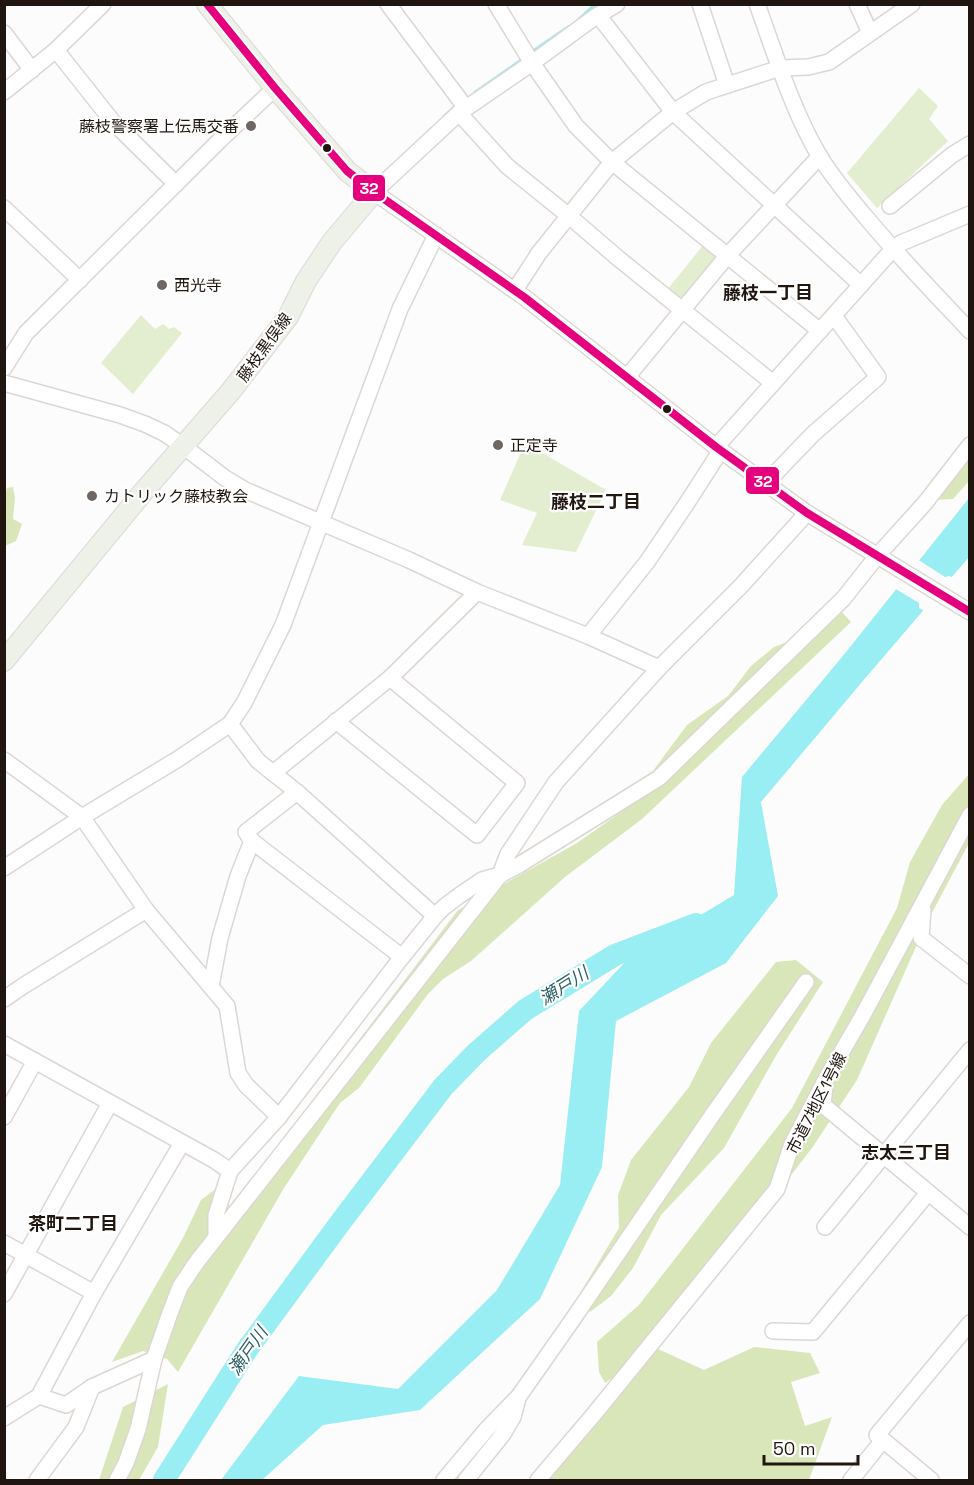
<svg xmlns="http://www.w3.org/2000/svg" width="974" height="1485" font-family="'Space Grotesk','Noto Sans JP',sans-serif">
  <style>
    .green { fill: #e3edcf }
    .forest { fill: #d8e6b9 }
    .water { fill: #99eef4 }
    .pier { fill: #fcfcfc }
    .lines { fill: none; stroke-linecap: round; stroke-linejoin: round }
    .stream { stroke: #99eef4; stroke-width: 4 }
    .river { stroke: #99eef4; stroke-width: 22 }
    .minor-casing { stroke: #ddd7d3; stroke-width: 18 }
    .major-casing { stroke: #dad9d8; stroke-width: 22 }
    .minor { stroke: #fff; stroke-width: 15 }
    .major { stroke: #eef1e8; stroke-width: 20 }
    .bus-1-casing { stroke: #fff; stroke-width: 12 }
    .bus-1 { stroke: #e5007d; stroke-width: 8 }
    .poi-dot { fill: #6d6662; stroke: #fff; stroke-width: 2 }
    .bus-dot { fill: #20160f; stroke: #fff; stroke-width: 2 }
    .labels { text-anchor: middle; stroke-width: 4.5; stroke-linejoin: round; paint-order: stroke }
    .poi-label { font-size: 16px; fill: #20160f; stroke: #fff; text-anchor: start }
    .street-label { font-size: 16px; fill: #20160f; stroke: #fff }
    .neighbourhood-label { font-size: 18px; font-weight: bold; fill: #20160f; stroke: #fff }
    .water-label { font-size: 18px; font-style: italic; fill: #2d6165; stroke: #fff }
    .line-badge { stroke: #fff; stroke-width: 2 }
    .badge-label { font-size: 16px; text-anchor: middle; font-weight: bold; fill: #fff }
  </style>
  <rect width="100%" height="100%" fill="#fcfcfc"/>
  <!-- green -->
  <g class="green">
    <polygon points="919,88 938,106 929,119 948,141 877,208 847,173"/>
    <polygon points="704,244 720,255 681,300 668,289"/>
    <polygon points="141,315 155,329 163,324 169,329 174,327 182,333 133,394 101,363"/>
    <polygon points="525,443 606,490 576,552 522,545 537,513 500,500"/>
  </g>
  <!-- forest -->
  <g class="forest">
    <polygon points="969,456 969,481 953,499 935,500"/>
    <polygon points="13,487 15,498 13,519 22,524 16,541 5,546 5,495 7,488"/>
    <polygon points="840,610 851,622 642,819 565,877 471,961 443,979 428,994 359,1088 340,1103 284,1188 178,1372 167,1359 143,1351 112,1362 184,1236 201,1200 217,1188 231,1208 458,910 577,843 624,810 687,725 728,696 751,666 774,647 795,639"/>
    <polygon points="969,774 969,843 926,924 857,1080 812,1148 660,1345 605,1383 599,1372 597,1342 639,1305 792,1108 897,908 910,862 942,805"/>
    <polygon points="796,960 823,982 777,1054 724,1148 661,1215 633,1268 611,1296 590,1312 579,1295 619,1228 618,1195 631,1160 689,1087 711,1043 776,962"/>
    <polygon points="754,1347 810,1353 820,1373 791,1382 805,1426 832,1417 809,1480 548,1480 648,1358 658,1349 704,1370"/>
    <polygon points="168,1384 158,1447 139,1480 99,1480 123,1407"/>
  </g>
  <!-- water -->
  <polygon class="water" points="969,498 969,557 862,682 761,802 778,896 726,963 616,1021 602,1167 540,1299 420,1410 323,1425 262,1480 221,1480 299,1376 398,1389 497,1290 560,1185 579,1011 629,958 734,895 742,777 842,657"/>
  <!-- pier -->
  <polygon class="pier" points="917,559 945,577 949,576 952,577 954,582 929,609 928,609 924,611 919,608 919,603 894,588"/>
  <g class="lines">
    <!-- stream -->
    <g class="stream">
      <polyline points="580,19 596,4"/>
      <polyline points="531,53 569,27"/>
      <polyline points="475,93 525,58"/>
      <polyline points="444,117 456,106"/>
    </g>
    <!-- river -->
    <polyline class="river" points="164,1480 246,1351 337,1227 443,1087 476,1053 525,1010 615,955 696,924"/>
    <!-- minor casing -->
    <g class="minor-casing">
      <g id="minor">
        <polyline points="388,4 466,108"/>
        <polyline points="496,4 532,63 576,126 612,162 820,331"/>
        <polyline points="617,4 595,17 532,63 459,113 374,192 524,297 716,447 807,513 970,612"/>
        <polyline points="700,4 727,85"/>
        <path d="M757 4C776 56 792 110 820 157 835 181 852 201 870 222 902 260 936 295 970 331"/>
        <polyline points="857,4 870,33"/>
        <polyline points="598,15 673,112 861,285"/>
        <polyline points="4,33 32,70"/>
        <polyline points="56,50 113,122 176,184"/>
        <polyline points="4,92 56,50 103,4"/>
        <polyline points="459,113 507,166 569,216 619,259 773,383"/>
        <polyline points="890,206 952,155 970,144"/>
        <polyline points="4,208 80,280"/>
        <polyline points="515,290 539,253 612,162 673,112 706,92 780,68 808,67 829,62 912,4"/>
        <polyline points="4,368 26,333 220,140 275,88"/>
        <polyline points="627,377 728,255 820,156"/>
        <polyline points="4,383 120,415 145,424 164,433 183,446 225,478 245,490 409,560 477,592 588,636 659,668"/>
        <polyline points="716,447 893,249 901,243 970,214"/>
        <polyline points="766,483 813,434 878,377 834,316"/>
        <polyline points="588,636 647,562 687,503 721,450"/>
        <polyline points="336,721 477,835 517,783 390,678"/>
        <polyline points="230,724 258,761 297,792 435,916"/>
        <polyline points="4,760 82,817 146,910 227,1006 238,1073 246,1085 279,1117"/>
        <polyline points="273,773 390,678 477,592"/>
        <polyline points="297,792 246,832 252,841 402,957"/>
        <polyline points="4,868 82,817 178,759 230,724 244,703 283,625 400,309 436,235"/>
        <polyline points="923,909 921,938 970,976"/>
        <polyline points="211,986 220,938 238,876 252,841"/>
        <polyline points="4,999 23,986 146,910"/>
        <polyline points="4,1044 214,1160 230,1171 216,1215 216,1237"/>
        <polyline points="825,1085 823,1105 970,1227"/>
        <polyline points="4,1117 35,1061"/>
        <polyline points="230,1171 279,1117 402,957 435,916 444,907 460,895 482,880 500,875 519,865 659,778 843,599 878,555 925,503 970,445"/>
        <polyline points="825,1227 970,1050"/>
        <polyline points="4,1243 94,1293"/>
        <polyline points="4,1294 110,1103"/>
        <polyline points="773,1331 813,1332 928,1193"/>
        <polyline points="39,1396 94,1293 182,1143"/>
        <polyline points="4,1418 39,1396 66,1405 92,1387 154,1359"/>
        <polyline points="37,1480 76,1427 92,1387"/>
        <polyline points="117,1480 126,1463 138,1429 154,1359 170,1313 180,1287 196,1263 500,875 508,854 556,782 659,668 740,587 807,513"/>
        <polyline points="444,1480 486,1430 519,1396 571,1322 711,1117 806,982"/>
        <polyline points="466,1480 503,1434 513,1417 518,1398"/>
        <polyline points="538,1480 595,1413 777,1189 792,1144 826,1079 863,1015 970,815"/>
        <polyline points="851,1480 883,1440"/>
        <polyline points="931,1480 877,1435 970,1323"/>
      </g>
    </g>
    <!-- major casing -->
    <g class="major-casing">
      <polyline id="major" points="4,661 144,491 231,391 288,317 306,281 332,242 374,192 347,171 275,88 207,4"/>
    </g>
    <!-- minor -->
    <use href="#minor" class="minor"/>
    <!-- major -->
    <use href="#major" class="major"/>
    <!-- bus-1 casing -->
    <g class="bus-1-casing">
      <polyline id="bus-1" points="207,4 275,88 347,171 374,192 524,297 716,447 807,513 970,612"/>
    </g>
    <!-- bus-1 -->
    <use href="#bus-1" class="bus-1"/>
  </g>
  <!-- markers -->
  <g class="poi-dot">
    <circle cx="251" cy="126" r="6"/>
    <circle cx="162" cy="285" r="6"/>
    <circle cx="498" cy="445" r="6"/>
    <circle cx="92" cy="496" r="6"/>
  </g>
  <g class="bus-dot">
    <circle cx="327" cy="148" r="5"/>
    <circle cx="667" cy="409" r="5"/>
  </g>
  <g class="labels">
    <!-- poi labels -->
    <g class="poi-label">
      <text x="239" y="132" text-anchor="end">藤枝警察署上伝馬交番</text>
      <text x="174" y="291">西光寺</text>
      <text x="510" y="451">正定寺</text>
      <text x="104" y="502">カトリック藤枝教会</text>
    </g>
    <!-- street labels -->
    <g class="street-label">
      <text transform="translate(264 347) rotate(-54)" y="6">藤枝黒俣線</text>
      <text transform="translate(816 1103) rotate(-63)" y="6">市道7地区1号線</text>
    </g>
    <!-- neighbourhood labels -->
    <g class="neighbourhood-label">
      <text x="768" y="299">藤枝一丁目</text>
      <text x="596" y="508">藤枝二丁目</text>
      <text x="906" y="1159">志太三丁目</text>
      <text x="73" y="1230">茶町二丁目</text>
    </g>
    <!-- water labels -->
    <g class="water-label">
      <text transform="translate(564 986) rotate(-32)" y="6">瀬戸川</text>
      <text transform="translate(248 1351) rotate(-55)" y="6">瀬戸川</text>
    </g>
  </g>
  <g class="line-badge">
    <rect x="352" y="174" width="34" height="28" rx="6" fill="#e5007d"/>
    <rect x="745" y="466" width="35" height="29" rx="6" fill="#e5007d"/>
  </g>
  <g class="badge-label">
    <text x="369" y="194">32</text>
    <text x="763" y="487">32</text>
  </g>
  <!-- border -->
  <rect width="974" height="1485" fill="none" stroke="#20160f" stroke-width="12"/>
  <!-- scale -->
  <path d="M764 1455v9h94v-9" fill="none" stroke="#20160f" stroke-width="3"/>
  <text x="773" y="1455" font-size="18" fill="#20160f" stroke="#ffffff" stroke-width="4.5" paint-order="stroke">50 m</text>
</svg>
